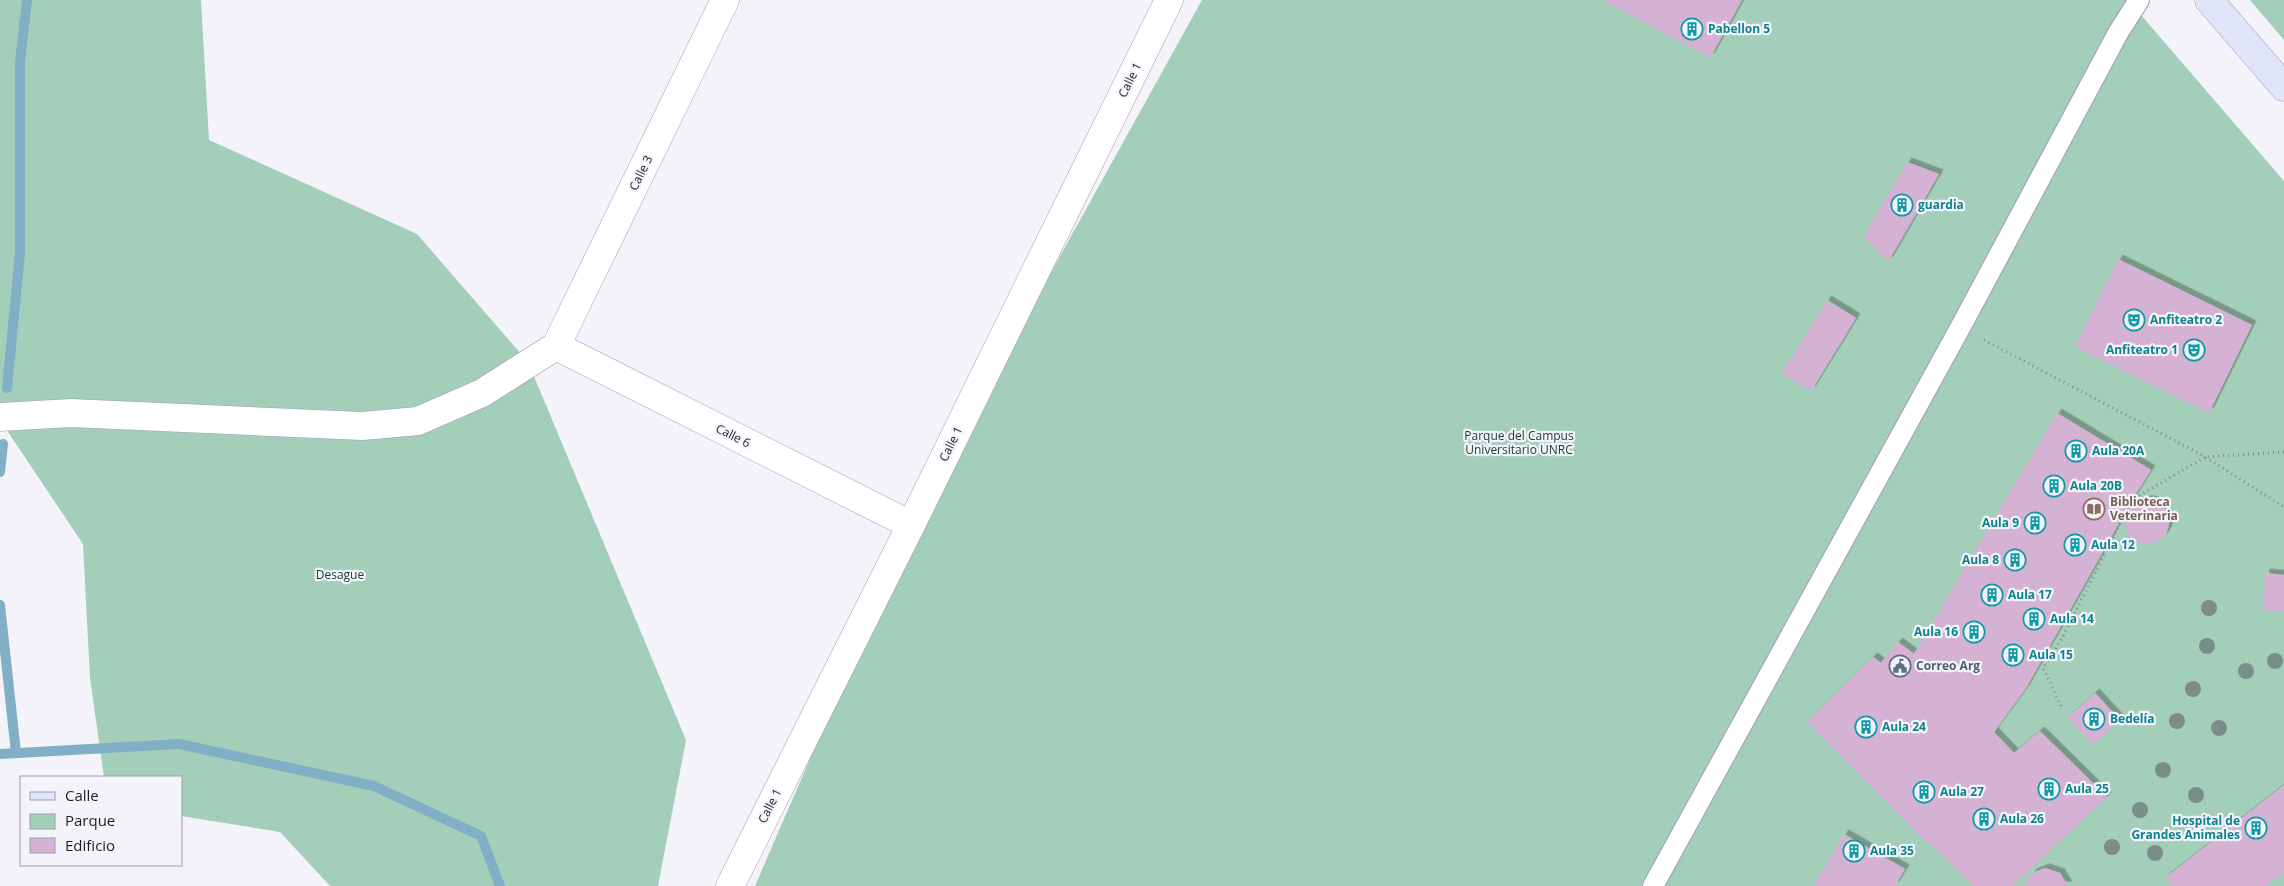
<svg xmlns="http://www.w3.org/2000/svg" width="2284" height="886" font-family="'Open Sans',sans-serif">
  <style>
    .green { fill: #a3ceb9 }
    .lines { fill: none; stroke-linecap: round; stroke-linejoin: round }
    .stream { stroke: #80afc6; stroke-width: 10 }
    .building { fill: #d5b2d3; filter: url(#shadow) }
    .service-casing { stroke: #a29bbd; stroke-width: 22 }
    .minor-casing { stroke: #a29bbd; stroke-width: 29 }
    .secondary-casing { stroke: #a29bbd; stroke-width: 29 }
    .path { stroke: #87868f; stroke-width: 3; stroke-dasharray: 1 4; stroke-linecap: butt }
    .service { stroke: #fff; stroke-width: 20 }
    .minor { stroke: #fff; stroke-width: 28 }
    .secondary { stroke: #e1e5f9; stroke-width: 28 }
    .tree { fill: #798e89 }
    .labels { text-anchor: middle; stroke-width: 4.5; stroke-linejoin: round; paint-order: stroke }
    .culture-label { font-size: 12px; font-weight: bold; fill: #0d838f; stroke: #f4f3fa; text-anchor: start }
    .street-label { font-size: 12px; fill: #1e1c28; stroke: #f4f3fa }
    .park-label { font-size: 12px; fill: #143c2c; stroke: #f4f3fa }
    .education-label { font-size: 12px; font-weight: bold; fill: #785e54; stroke: #f4f3fa; text-anchor: start }
    .service-label { font-size: 12px; font-weight: bold; fill: #4e5e75; stroke: #f4f3fa; text-anchor: start }
  </style>
  <defs>
    <filter id="shadow"><feDropShadow dx="4.5" dy="-4.5" stdDeviation="0" flood-color="#0004"/></filter>
  </defs>
  <rect width="100%" height="100%" fill="#f4f3fa"/>
  <!-- green -->
  <g class="green">
    <polygon points="0,0 201,0 209,140 417,234 528,362 686,740 658,886 330,886 280,832 181,816 181,777 104,777 90,678 83,544 0,420"/>
    <polygon points="1202,0 2128,0 2284,181 2284,886 755,886 911,525"/>
    <polygon points="2250,0 2284,0 2284,40"/>
  </g>
  <g class="lines">
    <!-- stream -->
    <g class="stream">
      <polyline points="7,388 20,253 20,62 27,0"/>
      <polyline points="0,472 3,444"/>
      <polyline points="0,605 16,753"/>
      <polyline points="0,754 179,744 374,786 481,836 500,886"/>
    </g>
  </g>
  <!-- building -->
  <g class="building">
    <polygon points="1603,0 1742,0 1710,58"/>
    <polygon points="1907,162 1939,174 1888,262 1864,236"/>
    <polygon points="2118,259 2252,325 2209,413 2075,347"/>
    <polygon points="1827,300 1856,318 1811,391 1782,373"/>
    <polygon points="2057,413 2151,470 2132,500 2026,688 1994,732 2014,753 2040,731 2107,797 2012,886 1973,886 1928,842 1927,843 1807,722 1873,657 1881,663 1898,642 1914,654"/>
    <circle cx="2147" cy="522" r="22"/>
    <polygon points="2265,573 2284,575 2284,612 2263,610"/>
    <polygon points="2095,693 2120,720 2093,745 2067,718"/>
    <polygon points="2284,785 2284,872 2266,886 2172,886 2165,878"/>
    <polygon points="1844,834 1905,869 1895,886 1814,886"/>
    <polygon points="2045,868 2060,873 2068,886 2024,886 2032,873"/>
  </g>
  <g class="lines">
    <!-- service casing -->
    <g class="service-casing">
      <polyline id="service" points="1653,886 1960,328 2118,33 2139,0"/>
    </g>
    <!-- minor casing -->
    <g class="minor-casing">
      <g id="minor">
        <polyline points="556,346 911,525"/>
        <polyline points="556,346 725,0"/>
        <polyline points="0,417 71,413 362,426 418,421 482,393 556,346"/>
        <polyline points="730,886 911,525 1169,0"/>
      </g>
    </g>
    <!-- secondary casing -->
    <g class="secondary-casing">
      <polyline id="secondary" points="2209,0 2284,87"/>
    </g>
    <!-- path -->
    <g class="path">
      <polyline points="1984,340 2204,456"/>
      <polyline points="2284,452 2205,457 2284,507"/>
      <polyline points="2061,706 2043,668 2062,638 2125,514 2137,497 2205,457"/>
    </g>
    <!-- service -->
    <use href="#service" class="service"/>
    <!-- minor -->
    <use href="#minor" class="minor"/>
    <!-- secondary -->
    <use href="#secondary" class="secondary"/>
  </g>
  <!-- trees -->
  <g class="tree">
    <circle cx="2209" cy="608" r="8"/>
    <circle cx="2207" cy="646" r="8"/>
    <circle cx="2275" cy="661" r="8"/>
    <circle cx="2246" cy="671" r="8"/>
    <circle cx="2193" cy="689" r="8"/>
    <circle cx="2177" cy="721" r="8"/>
    <circle cx="2219" cy="728" r="8"/>
    <circle cx="2163" cy="770" r="8"/>
    <circle cx="2196" cy="795" r="8"/>
    <circle cx="2140" cy="810" r="8"/>
    <circle cx="2112" cy="847" r="8"/>
    <circle cx="2155" cy="853" r="8"/>
  </g>
  <!-- icons -->
  <defs>
    <g id="building-ring" transform="scale(1.125)"><circle r="9.5" fill="#f4f3fa" stroke="#0f9aa8" stroke-width="1.5"/><path d="M-4-6H4V6H1V3H-1V6H-4ZM-2.5-4.3h1.7v1.8h-1.7ZM.8-4.3h1.7v1.8H.8ZM-2.5-1h1.7V.8h-1.7ZM.8-1h1.7V.8H.8Z" fill="#0f9aa8"/></g>
    <g id="theatre-ring" transform="scale(1.125)"><circle r="9.5" fill="#f4f3fa" stroke="#0f9aa8" stroke-width="1.5"/><path d="M-5-5.5Q0-4 5-5.5V0Q5 5 0 6Q-5 5-5 0ZM-3.3-2.5H-1v1.5H-3.3ZM1-2.5H3.3v1.5H1ZM-2.8 1Q0 5.5 2.8 1Z" fill="#0f9aa8"/></g>
    <g id="library-ring" transform="scale(1.125)"><circle r="9.5" fill="#f4f3fa" stroke="#8d6e63" stroke-width="1.5"/><path d="M-6-4Q-3-5.5-.7-3.5V5Q-3 3-6 4ZM6-4Q3-5.5 .7-3.5V5Q3 3 6 4Z" fill="#8d6e63"/></g>
    <g id="civic-ring" transform="scale(1.125)"><circle r="9.5" fill="#f4f3fa" stroke="#5c6f8a" stroke-width="1.5"/><path d="M-.6-6.5H3V-4.5H.6V-3L4-1V1h2V6H-6V1h2V-1L-.6-3ZM-1.2 2.5V6h2.4V2.5Z" fill="#5c6f8a"/></g>
  </defs>
  <g fill-rule="evenodd">
    <use href="#building-ring" x="1692" y="29"/>
    <use href="#building-ring" x="1902" y="205"/>
    <use href="#theatre-ring" x="2134" y="320"/>
    <use href="#theatre-ring" x="2194" y="350"/>
    <use href="#building-ring" x="2076" y="451"/>
    <use href="#building-ring" x="2054" y="486"/>
    <use href="#library-ring" x="2094" y="509"/>
    <use href="#building-ring" x="2035" y="523"/>
    <use href="#building-ring" x="2075" y="545"/>
    <use href="#building-ring" x="2015" y="560"/>
    <use href="#building-ring" x="1992" y="595"/>
    <use href="#building-ring" x="2034" y="619"/>
    <use href="#building-ring" x="1974" y="632"/>
    <use href="#building-ring" x="2013" y="655"/>
    <use href="#civic-ring" x="1900" y="666"/>
    <use href="#building-ring" x="2094" y="719"/>
    <use href="#building-ring" x="1866" y="727"/>
    <use href="#building-ring" x="2049" y="789"/>
    <use href="#building-ring" x="1924" y="792"/>
    <use href="#building-ring" x="1984" y="819"/>
    <use href="#building-ring" x="2256" y="828"/>
    <use href="#building-ring" x="1854" y="851"/>
  </g>
  <g class="labels">
    <!-- culture labels -->
    <g class="culture-label">
      <text x="1708" y="33">Pabellon 5</text>
      <text x="1918" y="209">guardia</text>
      <text x="2150" y="324">Anfiteatro 2</text>
      <text x="2178" y="354" text-anchor="end">Anfiteatro 1</text>
      <text x="2092" y="455">Aula 20A</text>
      <text x="2070" y="490">Aula 20B</text>
      <text x="2019" y="527" text-anchor="end">Aula 9</text>
      <text x="2091" y="549">Aula 12</text>
      <text x="1999" y="564" text-anchor="end">Aula 8</text>
      <text x="2008" y="599">Aula 17</text>
      <text x="2050" y="623">Aula 14</text>
      <text x="1958" y="636" text-anchor="end">Aula 16</text>
      <text x="2029" y="659">Aula 15</text>
      <text x="2110" y="723">Bedelía</text>
      <text x="1882" y="731">Aula 24</text>
      <text x="2065" y="793">Aula 25</text>
      <text x="1940" y="796">Aula 27</text>
      <text x="2000" y="823">Aula 26</text>
      <text x="2240" y="825" text-anchor="end">Hospital de<tspan x="2240" dy="14">Grandes Animales</tspan></text>
      <text x="1870" y="855">Aula 35</text>
    </g>
    <!-- street labels -->
    <g class="street-label">
      <text transform="translate(1130 80) rotate(-64)" y="4">Calle 1</text>
      <text transform="translate(641 173) rotate(-64)" y="4">Calle 3</text>
      <text transform="translate(733 436) rotate(27)" y="4">Calle 6</text>
      <text transform="translate(951 444) rotate(-64)" y="4">Calle 1</text>
      <text transform="translate(770 806) rotate(-63)" y="4">Calle 1</text>
    </g>
    <!-- park labels -->
    <g class="park-label">
      <text x="1519" y="440">Parque del Campus<tspan x="1519" dy="14">Universitario UNRC</tspan></text>
      <text x="340" y="579">Desague</text>
    </g>
    <!-- education labels -->
    <g class="education-label">
      <text x="2110" y="506">Biblioteca<tspan x="2110" dy="14">Veterinaria</tspan></text>
    </g>
    <!-- service labels -->
    <g class="service-label">
      <text x="1916" y="670">Correo Arg</text>
    </g>
  </g>
  <!-- legend -->
  <rect x="20" y="776" width="162" height="90" fill="#f4f3fa" stroke="#9e9da6"/>
  <rect x="30" y="792" width="25" height="8" fill="#e1e5f9" stroke="#9e9da6"/>
  <text x="65" y="801" font-size="15" fill="#1e1c28">Calle</text>
  <rect x="30" y="814" width="25" height="15" fill="#a3ceb9" stroke="#9e9da6"/>
  <text x="65" y="826" font-size="15" fill="#1e1c28">Parque</text>
  <rect x="30" y="838" width="25" height="15" fill="#d5b2d3" stroke="#9e9da6"/>
  <text x="65" y="851" font-size="15" fill="#1e1c28">Edificio</text>
</svg>
